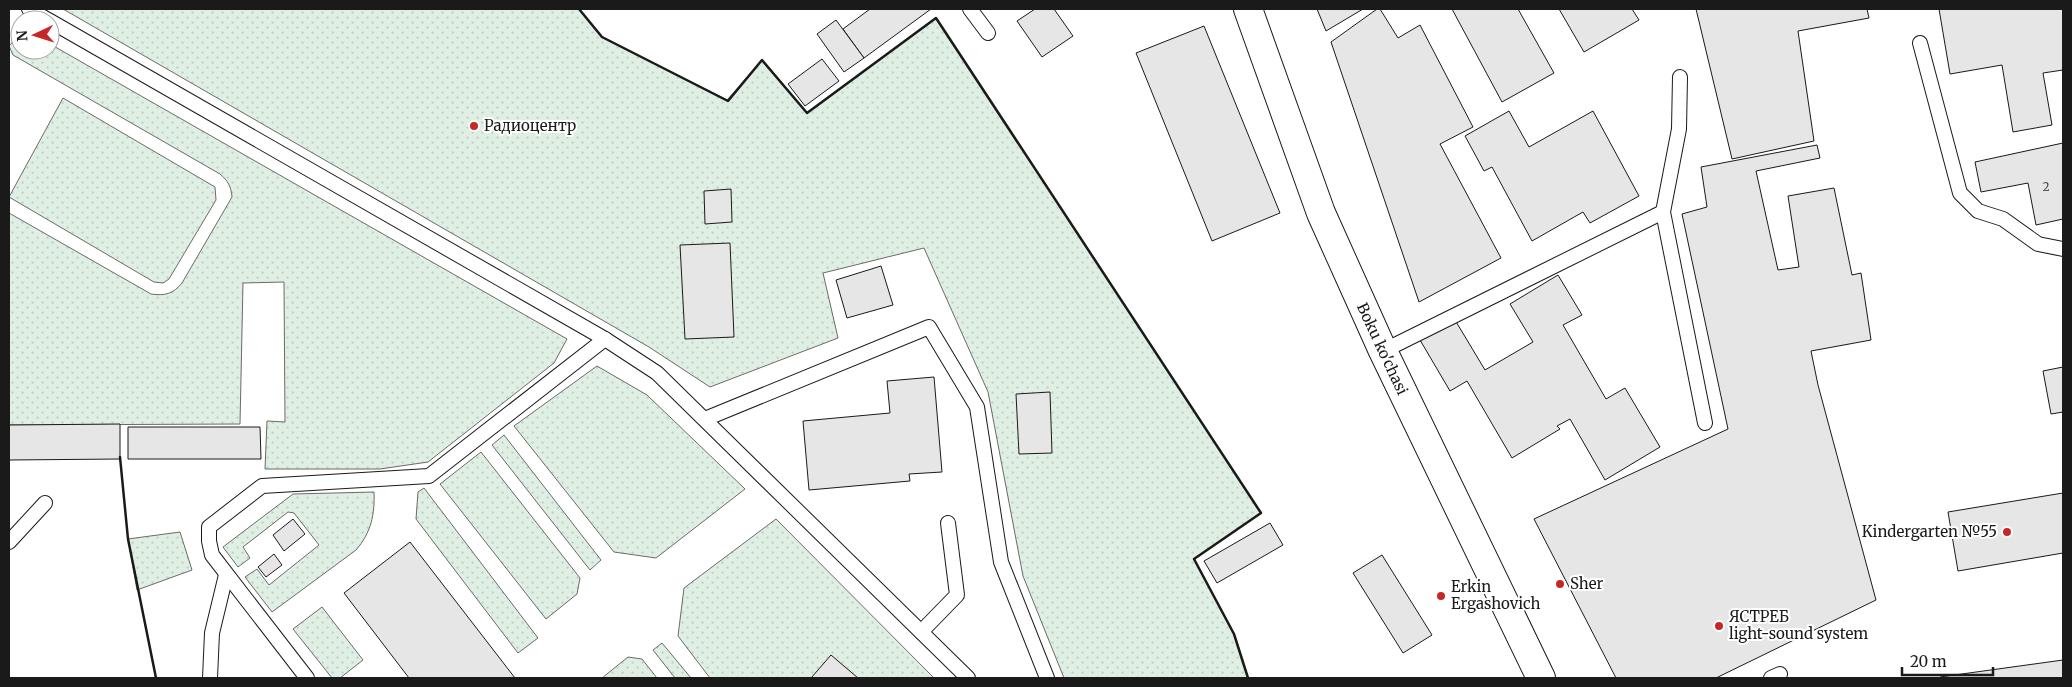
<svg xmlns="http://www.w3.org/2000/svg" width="2072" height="687" font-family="Merriweather,serif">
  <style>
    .grass { fill: url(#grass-dots); stroke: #6a6a6a }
    .building { fill: #e6e6e6; stroke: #1a1a1a }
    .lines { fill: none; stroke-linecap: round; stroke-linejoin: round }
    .service-casing { stroke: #1a1a1a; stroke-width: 16 }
    .tertiary-casing { stroke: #1a1a1a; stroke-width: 30 }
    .service { stroke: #fff; stroke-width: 14 }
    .tertiary { stroke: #fff; stroke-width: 28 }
    .wall { stroke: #1a1a1a; stroke-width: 2.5 }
    .poi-dot { fill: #c62828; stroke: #fff; stroke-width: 2 }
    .labels { text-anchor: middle; stroke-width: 4; stroke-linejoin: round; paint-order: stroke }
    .number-label { font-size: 12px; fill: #4d4d4d }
    .poi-label { font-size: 15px; fill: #1a1a1a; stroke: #fff; text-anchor: start }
    .street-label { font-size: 15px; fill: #1a1a1a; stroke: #fff }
  </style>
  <defs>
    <pattern id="grass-dots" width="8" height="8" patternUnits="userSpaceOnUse" patternTransform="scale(1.25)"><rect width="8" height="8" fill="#e0efe3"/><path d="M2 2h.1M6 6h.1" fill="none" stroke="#c0ccc2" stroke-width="1.8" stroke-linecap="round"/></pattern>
  </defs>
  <rect width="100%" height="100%" fill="#fff"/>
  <!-- grass -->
  <g class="grass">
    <polygon points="63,9 579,9 602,37 727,100 762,60 807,113 936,18 1261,513 1194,559 1234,634 1248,678 1064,678 1023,576 988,392 924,248 823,273 838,338 710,387 649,347"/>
    <path d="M20 34V50H50V44L567 339 554 363 428 462 380 469H265L267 421 285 422 284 282 243 283 240 424 9 425V213L151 294C165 296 173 294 182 283L232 197C231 186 228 181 220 174L13 55 9 46Z"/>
    <polygon points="63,98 215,187 216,200 169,279 163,283 154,282 9,197"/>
    <polygon points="597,366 647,395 745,489 656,558 614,552 514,426"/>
    <polygon points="504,435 601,560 590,570 492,445"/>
    <polygon points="481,452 580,578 577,594 546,619 440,484"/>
    <polygon points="424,488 538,638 518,653 416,519 418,492"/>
    <path d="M374 492C375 514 371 533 356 550L272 612 245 577 257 569 269 585 319 545 294 513 288 512 243 547 250 558 238 567 223 547 293 494Z"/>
    <polygon points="776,519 934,678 710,678 678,636 684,588"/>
    <polygon points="180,532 192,570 137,590 128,539"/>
    <polygon points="322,607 363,660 340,678 332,678 293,629"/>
    <polygon points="662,643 691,678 675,678 653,650"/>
    <polygon points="628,657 642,659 657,678 602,678"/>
  </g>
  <!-- building -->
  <g class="building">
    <polygon points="870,9 931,9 864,58 843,29"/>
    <polygon points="1035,9 1054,9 1073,36 1042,57 1017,21"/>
    <polygon points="1317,9 1363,9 1326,31"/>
    <polygon points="1377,9 1380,9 1398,38 1420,25 1473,127 1440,144 1501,258 1419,302 1331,42"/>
    <polygon points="1452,9 1518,9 1554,73 1502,102"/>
    <polygon points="1559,9 1632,9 1639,20 1584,52"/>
    <polygon points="1696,9 1867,9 1869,18 1798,31 1814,141 1732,159"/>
    <polygon points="1939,9 2063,9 2063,70 2043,73 2052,125 2013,132 2002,65 1950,74"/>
    <polygon points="836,20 864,58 844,72 817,34"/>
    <polygon points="1204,26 1280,213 1212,241 1136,53"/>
    <polygon points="822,59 839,81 805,106 788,84"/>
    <polygon points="1509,111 1529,147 1593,111 1639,196 1590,223 1583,212 1532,241 1492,167 1484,171 1465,136"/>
    <polygon points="2063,143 2063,219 2036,225 2028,183 1981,192 1975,162"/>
    <polygon points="1817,145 1820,158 1756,171 1778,270 1799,267 1788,196 1834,188 1852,275 1861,273 1871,340 1811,351 1818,385 1876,600 1716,678 1616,678 1534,519 1728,429 1682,214 1707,207 1701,167"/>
    <polygon points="731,189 732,222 705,224 704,191"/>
    <polygon points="730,243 734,337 685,339 680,245"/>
    <polygon points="881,266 893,305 847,318 836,280"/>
    <polygon points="1558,275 1582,315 1563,325 1606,399 1625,388 1660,447 1605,480 1570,419 1557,426 1560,429 1512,458 1467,381 1450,391 1420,340 1455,320 1485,370 1533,342 1510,304"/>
    <polygon points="2063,367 2063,412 2051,414 2043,371"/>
    <polygon points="934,377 942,472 909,474 910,481 809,490 803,421 890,413 887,381"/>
    <polygon points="1050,392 1052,453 1019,454 1016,394"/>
    <polygon points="120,424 120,459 9,460 9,425"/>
    <polygon points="128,427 260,427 261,459 128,459"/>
    <polygon points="2063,493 2063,553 1958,571 1948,512"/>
    <polygon points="293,519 305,534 284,551 273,535"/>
    <polygon points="1270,523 1283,545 1217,583 1204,561"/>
    <polygon points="410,542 515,678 409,678 344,593"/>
    <polygon points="274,554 282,565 266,577 258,567"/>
    <polygon points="1382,555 1432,635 1403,653 1353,573"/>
    <polygon points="831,655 858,678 811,678"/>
    <polygon points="2063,660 2063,678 1940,678 1940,677"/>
  </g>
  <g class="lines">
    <!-- service casing -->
    <g class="service-casing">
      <g id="service">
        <polyline points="29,9 48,20"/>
        <polyline points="970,9 988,33"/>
        <polyline points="50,21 605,339 657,373 968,678"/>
        <polyline points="1920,43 1960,193 1978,211 2003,219 2038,244 2063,249"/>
        <polyline points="1680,77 1679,129 1663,212 1705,423"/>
        <polyline points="1383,351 1663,212"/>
        <polyline points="705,419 929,327 977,407 1001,562 1047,678"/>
        <polyline points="9,542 45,503"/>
        <polyline points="921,632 957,595 948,523"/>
        <polyline points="210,678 212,633 226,575"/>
        <polyline points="307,678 212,555 209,541 209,527 262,486 429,476 605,339"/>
        <polyline points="1771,678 1780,674"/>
      </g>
    </g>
    <!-- tertiary casing -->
    <g class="tertiary-casing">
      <polyline id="tertiary" points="1248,9 1321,213 1383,351 1541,678"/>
    </g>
    <!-- service -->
    <use href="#service" class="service"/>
    <!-- tertiary -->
    <use href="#tertiary" class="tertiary"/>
    <!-- wall -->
    <g class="wall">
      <polyline points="579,9 602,37 728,101 762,60 807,113 936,18 1261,513 1194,559 1234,634 1248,678"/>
      <polyline points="120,457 128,539 156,678"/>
    </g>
  </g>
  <!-- markers -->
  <g class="poi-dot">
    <circle cx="474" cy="126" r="5"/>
    <circle cx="2007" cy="532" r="5"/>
    <circle cx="1560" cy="584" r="5"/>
    <circle cx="1441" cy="596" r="5"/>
    <circle cx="1719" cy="626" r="5"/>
  </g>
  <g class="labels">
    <!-- number labels -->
    <g class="number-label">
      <text x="2046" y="191">2</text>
    </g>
    <!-- poi labels -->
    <g class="poi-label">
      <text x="484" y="131">Радиоцентр</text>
      <text x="1997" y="537" text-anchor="end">Kindergarten №55</text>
      <text x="1570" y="589">Sher</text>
      <text x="1451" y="592">Erkin<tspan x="1451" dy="17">Ergashovich</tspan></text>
      <text x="1729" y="622">ЯСТРЕБ<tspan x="1729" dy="17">light-sound system</tspan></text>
    </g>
    <!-- street labels -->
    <g class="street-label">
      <text transform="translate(1382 349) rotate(65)" y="5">Boku ko'chasi</text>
    </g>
  </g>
  <!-- border -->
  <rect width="2072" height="687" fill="none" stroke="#1a1a1a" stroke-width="20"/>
  <!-- north arrow -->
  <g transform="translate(35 35) rotate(266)"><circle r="24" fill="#ffffff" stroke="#a3a3a3"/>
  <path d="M0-4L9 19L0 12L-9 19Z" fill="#c62828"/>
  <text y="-8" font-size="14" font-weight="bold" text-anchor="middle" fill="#1a1a1a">N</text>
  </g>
  <!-- scale -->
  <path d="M1902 667v8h91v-8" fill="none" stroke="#1a1a1a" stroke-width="2.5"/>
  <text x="1910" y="667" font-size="15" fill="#1a1a1a" stroke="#ffffff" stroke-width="4" paint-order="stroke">20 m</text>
</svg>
